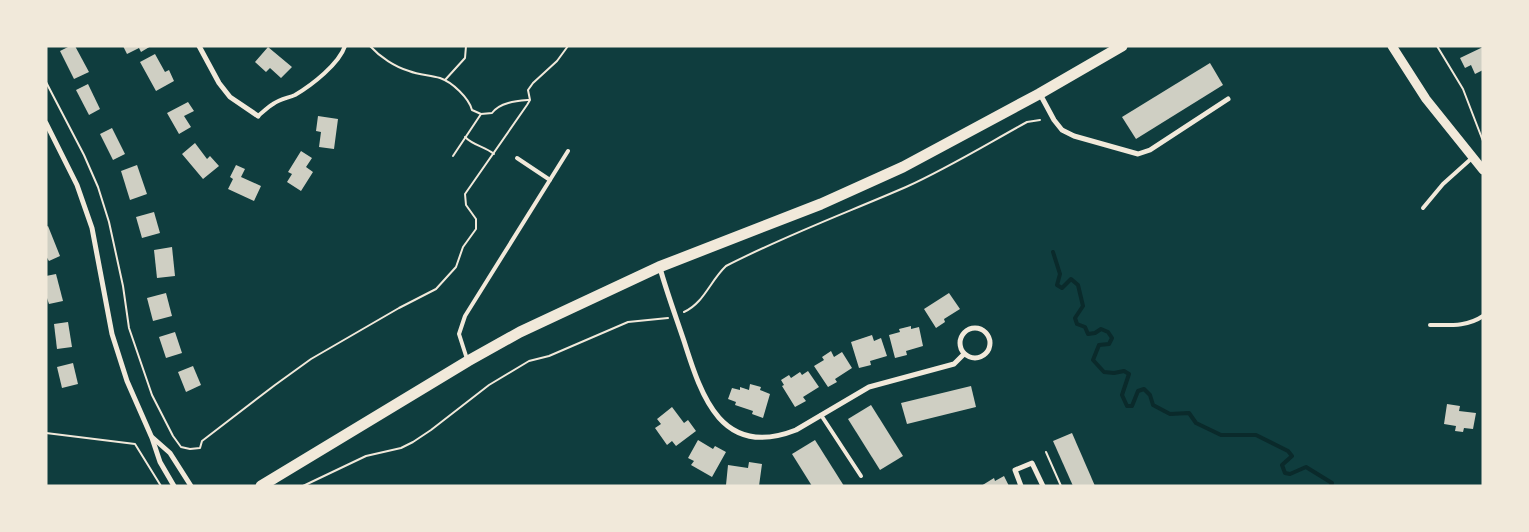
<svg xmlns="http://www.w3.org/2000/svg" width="1529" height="532" font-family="'Archivo Narrow',sans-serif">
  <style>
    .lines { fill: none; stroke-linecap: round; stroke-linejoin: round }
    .stream { stroke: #0a2a2b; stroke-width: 4 }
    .building { fill: #cfcfc3 }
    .path { stroke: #f1e9da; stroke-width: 2 }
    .service { stroke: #f1e9da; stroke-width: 4 }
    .minor { stroke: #f1e9da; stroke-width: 5 }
    .tertiary { stroke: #f1e9da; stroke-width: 9 }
    .primary { stroke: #f1e9da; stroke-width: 11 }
  </style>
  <rect width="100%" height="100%" fill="#0f3d3e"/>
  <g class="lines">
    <!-- stream -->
    <polyline class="stream" points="1053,252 1060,274 1057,285 1062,288 1071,279 1078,285 1083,306 1075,318 1077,324 1085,327 1088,334 1095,333 1101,329 1108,332 1112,338 1109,344 1099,345 1093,360 1104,372 1114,373 1124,371 1129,374 1122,395 1127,406 1132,406 1138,391 1144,389 1150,395 1153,405 1170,414 1189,413 1196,423 1221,435 1256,435 1288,451 1292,456 1282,465 1285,473 1290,474 1306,467 1332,483 1331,486"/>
  </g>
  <!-- building -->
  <g class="building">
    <polygon points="70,46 75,46 89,72 74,79 60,51"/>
    <polygon points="123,46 151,46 141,52 139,48 127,54"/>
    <polygon points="268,47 292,67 281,78 270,68 266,72 255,62"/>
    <polygon points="1483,47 1483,70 1475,74 1471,65 1465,68 1460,58"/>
    <polygon points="155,54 165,72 169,70 174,81 156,91 140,62"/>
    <polygon points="1210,63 1223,85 1136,139 1122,117"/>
    <polygon points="88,84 100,109 89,115 76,90"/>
    <polygon points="188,102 194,111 184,116 191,127 179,134 167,113"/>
    <polygon points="318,116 338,119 334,149 319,147 321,132 316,131"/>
    <polygon points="112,128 125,154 113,160 100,134"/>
    <polygon points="195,143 207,159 210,156 219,166 203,179 182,154"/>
    <polygon points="301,151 312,158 306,167 313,172 301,191 287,182 292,174 288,172"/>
    <polygon points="137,165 147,194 130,200 121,171"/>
    <polygon points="236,165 245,169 241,177 261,186 254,201 228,189 233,179 230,177"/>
    <polygon points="154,212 160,233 142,238 136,217"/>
    <polygon points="48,226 60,256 49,261 46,256 46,227"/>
    <polygon points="172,247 175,276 157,278 154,250"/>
    <polygon points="56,274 63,301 49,304 46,295 46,276"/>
    <polygon points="166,293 172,316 153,321 147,298"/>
    <polygon points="949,293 960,309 944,319 945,322 936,328 924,309"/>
    <polygon points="68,322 72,347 57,349 54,324"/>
    <polygon points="911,326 911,329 919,327 923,346 906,351 907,355 895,358 889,335 900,332 899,329"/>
    <polygon points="175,332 182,353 166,358 159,337"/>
    <polygon points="872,335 874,341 881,338 887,356 870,361 871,365 859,368 851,342"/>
    <polygon points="831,351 834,357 842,352 852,368 835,379 837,382 828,387 814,366 824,360 822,357"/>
    <polygon points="73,363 78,384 62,388 57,367"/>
    <polygon points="193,366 201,385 186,392 178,372"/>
    <polygon points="808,371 819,387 803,397 806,401 795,407 782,386 784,385 781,380 789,375 791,378 800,372 802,375"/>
    <polygon points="750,384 761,387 760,390 770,394 763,418 752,414 753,411 735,405 736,402 728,399 732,388 740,390 740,387 749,390"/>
    <polygon points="971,386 976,407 907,424 901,403"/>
    <polygon points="1447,404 1460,406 1459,411 1476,413 1473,429 1464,428 1463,432 1455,431 1456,426 1444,424"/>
    <polygon points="871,405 903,456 880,470 848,419"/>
    <polygon points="672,407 684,423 688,420 696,431 676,446 672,441 667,445 655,428 661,424 657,419"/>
    <polygon points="1072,433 1095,486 1073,486 1053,441"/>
    <polygon points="698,440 713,449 715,446 726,452 712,477 691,465 694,461 688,458"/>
    <polygon points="815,440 844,486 812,486 792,454"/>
    <polygon points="749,462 762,464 759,486 726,485 728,465 748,468"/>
    <polygon points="1004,476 1009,486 981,486 994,478 995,481"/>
  </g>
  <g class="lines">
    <!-- path -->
    <g class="path">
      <path d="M370 46C380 57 395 67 409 71 419 75 430 75 440 78 452 82 469 98 472 110L481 114 492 113C500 102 517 101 529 100"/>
      <polyline points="1437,46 1463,89 1483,141"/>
      <polyline points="445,80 465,58 466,46"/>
      <polyline points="46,82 84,155 98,187 109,222 123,286 129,328 152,395 173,436 181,447 190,449 200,448 202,441 275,385 311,359 399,308 436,289 456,267 463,247 476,229 476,219 466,205 465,194 527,105 530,100 528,90 533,83 557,61 568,46"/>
      <path d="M465 137C474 146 484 146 494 154"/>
      <polyline points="453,156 481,114"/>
      <path d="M684 312C704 303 710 281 726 266 784 236 846 213 906 187 948 168 987 144 1027 122L1040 120"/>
      <polyline points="46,433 135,444 161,486"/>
      <polyline points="1046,452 1061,486"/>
      <polyline points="303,486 366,456 401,448 413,442 431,430 489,385 529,361 549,356 628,322 668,318"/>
    </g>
    <!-- service -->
    <g class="service">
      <path d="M258 116C263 112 268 107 273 104 280 99 288 98 295 95 312 85 339 64 345 46"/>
      <polyline points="517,158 550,180"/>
      <polyline points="1423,208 1443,184 1472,158"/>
      <path d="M1430 325C1449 325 1467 327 1483 316"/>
      <polyline points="467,359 459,334 465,316 568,151"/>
      <polyline points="821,415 861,476"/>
    </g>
    <!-- minor -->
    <g class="minor">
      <polyline points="199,46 219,83 230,97 258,116"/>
      <polyline points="1040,94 1054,120 1062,130 1074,136 1138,154 1150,150 1228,99"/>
      <polyline points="46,123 77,185 92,228 112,334 127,381 152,438 160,462 174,486"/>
      <path d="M660 268C667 293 676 317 684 341 702 398 722 459 796 430L869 387 954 364 964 354"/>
      <circle cx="975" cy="343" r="15"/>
      <polyline points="153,438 170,453 191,486"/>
      <polyline points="1021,486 1015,470 1032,463 1043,486"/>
    </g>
    <!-- tertiary -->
    <polyline class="tertiary" points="1392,46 1426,99 1483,170"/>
    <!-- primary -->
    <polyline class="primary" points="261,486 468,361 520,332 659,267 821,204 903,167 1039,94 1122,46"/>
  </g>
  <!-- border -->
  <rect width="1529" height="532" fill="none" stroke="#f1e9da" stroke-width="95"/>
</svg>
